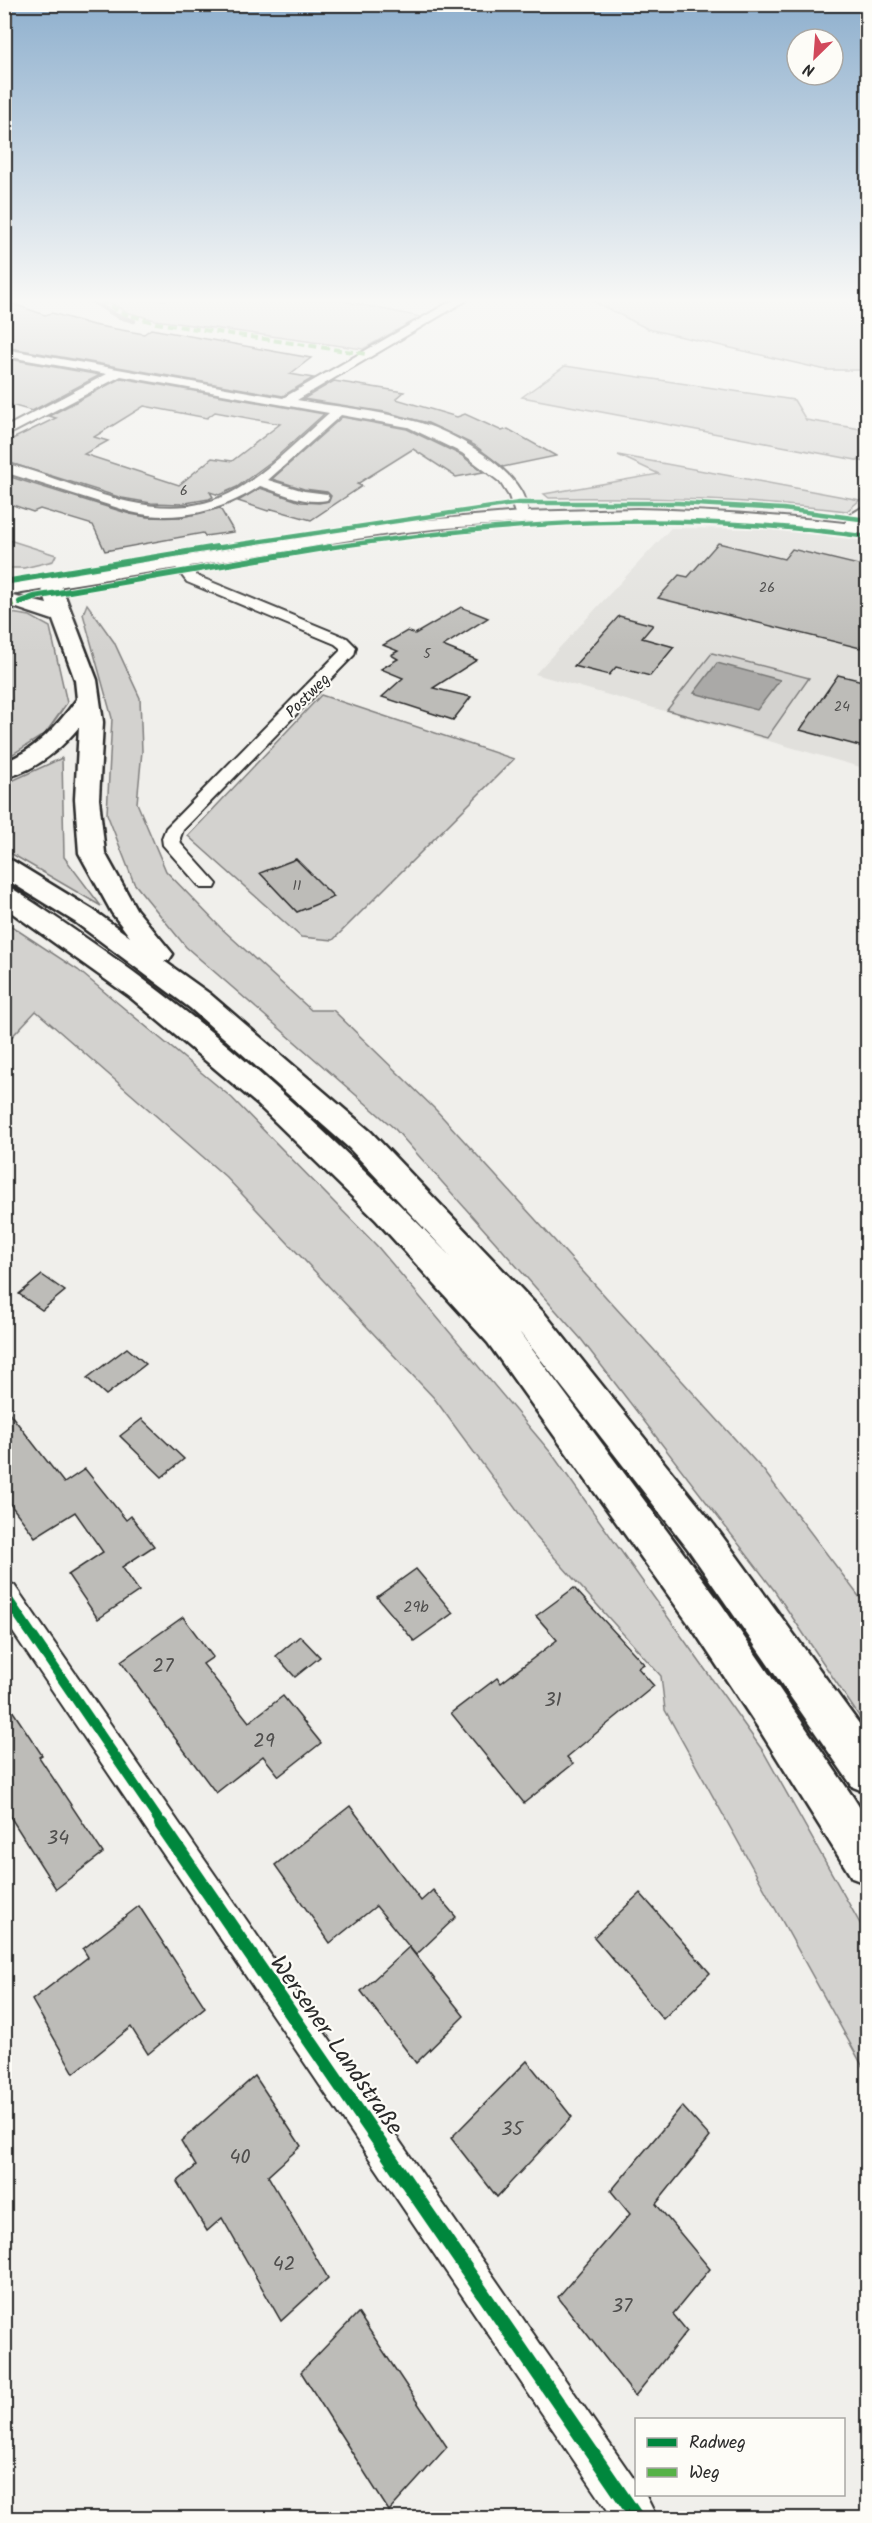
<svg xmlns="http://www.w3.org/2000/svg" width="872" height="2523" font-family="Kalam,sans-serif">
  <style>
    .built { fill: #e1e0dc }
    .green { fill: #d3d2cf; stroke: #7f7e7d; stroke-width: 1.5 }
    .water { fill: #aaa9a7; stroke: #777775; stroke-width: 1.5 }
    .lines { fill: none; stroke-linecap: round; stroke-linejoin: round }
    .stream { stroke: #777775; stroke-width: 4.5 }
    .building { fill: #bdbcb8; stroke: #2b2b2b; stroke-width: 1.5; fill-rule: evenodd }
    .minor-casing { stroke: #2b2b2b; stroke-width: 4 }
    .tertiary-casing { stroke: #2b2b2b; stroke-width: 4 }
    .trunk-casing { stroke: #2b2b2b; stroke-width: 5 }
    .minor { fill: #fdfcf7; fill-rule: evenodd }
    .tertiary { fill: #fdfcf7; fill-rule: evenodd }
    .trunk { fill: #fdfcf7; fill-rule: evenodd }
    .quiet-far1 { stroke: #56b246; stroke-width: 4; stroke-dasharray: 8 4; stroke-linecap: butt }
    .quiet { stroke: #56b246; stroke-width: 5; stroke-dasharray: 10 5; stroke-linecap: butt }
    .cycleway-far3-casing { stroke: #fdfcf7; stroke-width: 7 }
    .cycleway-far2-casing { stroke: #fdfcf7; stroke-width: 8 }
    .cycleway-far1-casing { stroke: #fdfcf7; stroke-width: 14 }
    .cycleway-casing { stroke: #fdfcf7; stroke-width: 17 }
    .cycleway-far3 { stroke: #00873e; stroke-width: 4.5 }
    .cycleway-far2 { stroke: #00873e; stroke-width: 6 }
    .cycleway-far1 { stroke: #00873e; stroke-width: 10 }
    .cycleway { stroke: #00873e; stroke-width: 14 }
    .labels { text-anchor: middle; stroke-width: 4.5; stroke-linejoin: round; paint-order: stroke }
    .far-number-label { font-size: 14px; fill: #504f4e }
    .far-street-label { font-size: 16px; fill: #2b2b2b; stroke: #fdfcf7 }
    .number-label { font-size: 16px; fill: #504f4e }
    .near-number-label { font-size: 20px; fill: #504f4e }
    .near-street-label { font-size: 24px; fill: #2b2b2b; stroke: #fdfcf7 }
  </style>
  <rect width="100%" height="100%" fill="#f0efeb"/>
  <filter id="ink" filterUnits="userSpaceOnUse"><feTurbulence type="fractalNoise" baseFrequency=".0167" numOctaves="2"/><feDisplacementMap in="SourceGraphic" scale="12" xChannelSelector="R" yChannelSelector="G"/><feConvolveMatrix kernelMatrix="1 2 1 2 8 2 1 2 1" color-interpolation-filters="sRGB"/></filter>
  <g filter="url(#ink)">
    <!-- built -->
    <polygon class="built" points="671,528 763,529 867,541 867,769 535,674"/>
    <!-- green -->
    <g class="green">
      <polygon points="106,300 338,300 421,317 363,349 155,320 126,312"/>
      <polygon points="591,300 867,300 867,370 826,370 648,329"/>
      <polygon points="565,366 794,400 806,420 867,430 867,462 522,397"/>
      <path d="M618 455 860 500 847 511C747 499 649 497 549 498L544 494 659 474Z"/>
      <polygon points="5,539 6,539 56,555 53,561 24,568 5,568"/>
      <polygon points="87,604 114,642 140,698 142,751 137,803 166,871 221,928 311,1010 333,1010 436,1110 764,1471 867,1607 867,1728 774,1590 581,1339 395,1129 186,947 134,883 107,814 112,718 83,614"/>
      <polygon points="5,612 30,616 50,627 67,703 45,734 5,759"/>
      <polygon points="712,653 809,678 767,738 667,710"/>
      <polygon points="321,695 514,759 333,940 301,937 188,836"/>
      <polygon points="62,758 64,857 101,906 5,850 5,784"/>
      <polygon points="5,922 78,970 232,1098 378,1247 552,1454 763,1751 867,1936 867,2074 665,1710 661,1676 537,1538 434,1398 226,1177 36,1011 5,1044"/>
    </g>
    <!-- water -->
    <polygon class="water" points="717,663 780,680 757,710 694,693"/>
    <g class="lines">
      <!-- stream -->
      <polyline class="stream" points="90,300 117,316 134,321"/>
    </g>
    <!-- building -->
    <g class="building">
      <polygon points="4,301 45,315 52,313 93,325 144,334 151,329 311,358 290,374 313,378 283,396 4,347"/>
      <polygon points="4,358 100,375 32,411 4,403"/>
      <path d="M121 378 324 414 272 461 237 487 219 495 210 492 213 497 209 499 180 504 151 503 122 498 4 461V443L56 418 49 416ZM144 406 207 418 215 412 280 424 232 461 212 458 179 485 84 454 108 441 94 437Z"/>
      <polygon points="334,381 404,392 396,399 457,417 465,414 502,431 508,429 556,456 503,467 474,445 428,423 385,412 303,399"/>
      <polygon points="342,417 407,429 461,455 483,472 456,477 413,449 357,484 362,486 311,520 272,509 268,511 238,501 260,488 301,502 319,503 329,501 331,496 327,492 304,489 272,479"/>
      <polygon points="4,475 130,514 147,517 182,517 220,508 234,532 205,536 203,533 105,551 93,525 40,509 33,512 4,502"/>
      <polygon points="718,543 784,559 792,549 867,567 867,637 860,648 658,598 679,575 688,577"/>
      <polygon points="461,607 488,618 443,646 477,660 433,688 471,697 453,720 382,697 403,678 381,669 398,659 391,655 398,651 383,645 407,631 415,634"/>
      <polygon points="619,616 653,625 642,638 674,647 650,676 616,667 609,675 574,666"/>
      <polygon points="838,675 867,682 867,748 800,730"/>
      <polygon points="296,859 334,897 297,912 260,873"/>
      <polygon points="42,1275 65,1291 42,1310 19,1294"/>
      <polygon points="127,1348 146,1364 106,1395 87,1378"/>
      <polygon points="4,1406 64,1483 85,1469 126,1520 131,1516 154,1546 122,1567 139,1591 98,1619 68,1575 103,1552 75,1512 35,1537 4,1496"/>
      <polygon points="142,1419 184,1459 162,1477 120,1436"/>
      <polygon points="416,1569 453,1613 414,1641 377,1597"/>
      <polygon points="574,1588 644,1664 638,1668 654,1686 567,1757 573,1764 524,1803 451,1713 497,1678 501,1683 557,1640 536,1616"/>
      <polygon points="183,1617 213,1657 203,1664 249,1722 283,1696 321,1743 279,1776 263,1756 216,1793 166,1726 121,1661"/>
      <polygon points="300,1636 320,1657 295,1677 276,1656"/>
      <polygon points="4,1698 42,1755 39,1757 103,1853 56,1889 4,1807"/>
      <polygon points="350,1806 421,1901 433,1890 456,1917 416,1955 376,1906 330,1943 275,1865"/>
      <polygon points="640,1893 710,1973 663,2019 594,1937"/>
      <polygon points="139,1906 205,2007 148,2054 131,2027 74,2073 32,2000 88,1957 83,1949"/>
      <polygon points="409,1947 464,2016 416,2063 361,1991"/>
      <polygon points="527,2061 572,2117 497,2197 451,2138"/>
      <polygon points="255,2076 301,2146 268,2176 328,2278 281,2321 222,2218 207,2231 177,2182 196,2166 181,2141"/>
      <polygon points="682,2106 710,2137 656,2204 710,2269 673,2314 687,2331 635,2396 558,2297 630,2214 611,2191"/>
      <polygon points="358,2313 447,2447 389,2511 301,2372"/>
    </g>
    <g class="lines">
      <!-- minor casing -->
      <g class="minor-casing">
        <g id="minor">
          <path d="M453 300H467L297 400C336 407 375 410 414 421 448 430 501 459 520 490 525 498 527 507 529 516L527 519H517L509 496 500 482 462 453 408 427 341 415 268 480 304 491 327 494 329 497 327 500C306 505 280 492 260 486 223 511 175 523 131 512L4 472V463C80 482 162 534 238 489 271 469 299 439 329 413L121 376 4 437V428L107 374 4 356V349L283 398Z"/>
          <polygon points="868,504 868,515 861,520 854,532 844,532 842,529 850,515"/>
          <polygon points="178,557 183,558 197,576 347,638 356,647 354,655 183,830 180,838 181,844 217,884 215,888 201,888 163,845 162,838 166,828 340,651 340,648 335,644 187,582 171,561"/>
          <polygon points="4,1581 14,1585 636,2482 636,2494 645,2494 657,2518 613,2518 4,1619"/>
        </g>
      </g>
      <!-- tertiary casing -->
      <g class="tertiary-casing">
        <path id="tertiary" d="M637 509C714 511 791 516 868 526V536C714 517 561 515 407 532 362 537 317 546 273 553 183 567 94 581 4 596V584L405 522 521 512Z"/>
      </g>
      <!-- trunk casing -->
      <g class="trunk-casing">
        <path id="trunk" d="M50 577 57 579 60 583 97 680 103 722 99 799 105 853 136 909 173 954 169 960 164 961 210 994 371 1132 545 1314 714 1525 868 1736V1793L853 1787 688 1549 521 1334 520 1333 722 1605 853 1797 868 1821V1884L852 1878 759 1729 694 1631 488 1343 376 1220 257 1104 130 997 4 907V887L13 889C83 935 151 982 216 1036 299 1105 376 1180 451 1257L349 1148 190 1008 75 922 4 878V859L13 861 93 910 130 937 112 913 79 853 75 799 79 727C59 751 36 770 4 778V762C35 751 58 725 77 699L75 680 53 620 17 608 4 606V594L47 604 40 583 43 579Z"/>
      </g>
      <!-- minor -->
      <use href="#minor" class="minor"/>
      <!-- tertiary -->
      <use href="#tertiary" class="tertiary"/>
      <!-- trunk -->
      <use href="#trunk" class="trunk"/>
      <!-- quiet-far1 -->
      <polyline class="quiet-far1" points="100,300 122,313 156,323 366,354"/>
      <!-- quiet -->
      <polyline class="quiet" points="4,607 23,600"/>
      <!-- cycleway-far3 casing -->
      <g class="cycleway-far3-casing">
        <g id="cycleway-far3">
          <polyline points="208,549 519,503 678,503 783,509 868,520"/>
          <path d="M320 549C507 521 680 510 868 537"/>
        </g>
      </g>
      <!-- cycleway-far2 casing -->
      <g class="cycleway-far2-casing">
        <g id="cycleway-far2">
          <polyline points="4,582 217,547"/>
          <polyline points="20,602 34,597 330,547"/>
        </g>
      </g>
      <!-- cycleway-far1 casing -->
      <g class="cycleway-far1-casing">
        <polyline id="cycleway-far1" points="4,1594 162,1825"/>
      </g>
      <!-- cycleway casing -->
      <g class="cycleway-casing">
        <polyline id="cycleway" points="161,1824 637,2518"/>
      </g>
      <!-- cycleway-far3 -->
      <use href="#cycleway-far3" class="cycleway-far3"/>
      <!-- cycleway-far2 -->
      <use href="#cycleway-far2" class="cycleway-far2"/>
      <!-- cycleway-far1 -->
      <use href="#cycleway-far1" class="cycleway-far1"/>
      <!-- cycleway -->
      <use href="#cycleway" class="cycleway"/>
    </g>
  </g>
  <!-- sky -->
  <linearGradient id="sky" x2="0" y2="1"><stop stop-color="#8fb0ce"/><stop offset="0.46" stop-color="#f8f8f6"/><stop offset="1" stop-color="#f8f8f6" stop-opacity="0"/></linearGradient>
  <rect width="872" height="653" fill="url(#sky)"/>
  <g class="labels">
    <!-- far-number labels -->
    <g class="far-number-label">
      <text x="184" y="495">6</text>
      <text x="767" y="592">26</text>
      <text x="427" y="658">5</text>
      <text x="842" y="711">24</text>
      <text x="297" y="890">11</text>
    </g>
    <!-- far-street labels -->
    <g class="far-street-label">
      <text transform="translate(307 695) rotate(-45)" y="6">Postweg</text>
    </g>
    <!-- number labels -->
    <g class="number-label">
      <text x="416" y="1612">29b</text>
    </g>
    <!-- near-number labels -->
    <g class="near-number-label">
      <text x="163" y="1672">27</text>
      <text x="553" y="1706">31</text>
      <text x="264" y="1747">29</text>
      <text x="58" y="1844">34</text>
      <text x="512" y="2135">35</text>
      <text x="240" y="2163">40</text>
      <text x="284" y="2270">42</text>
      <text x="622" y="2312">37</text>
    </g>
    <!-- near-street labels -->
    <g class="near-street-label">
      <text transform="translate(337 2045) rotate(55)" y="8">Wersener Landstraße</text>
    </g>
  </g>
  <!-- margin -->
  <rect width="872" height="2523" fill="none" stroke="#fdfcf7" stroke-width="24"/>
  <rect x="12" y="12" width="848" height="2499" fill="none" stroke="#2b2b2b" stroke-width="2" filter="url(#ink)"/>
  <!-- legend -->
  <rect x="635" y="2418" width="210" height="78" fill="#fdfcf7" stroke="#a9a8a5" stroke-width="1.5"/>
  <rect x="647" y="2438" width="30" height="9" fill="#00873e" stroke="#a9a8a5" stroke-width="1.5"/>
  <text x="689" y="2448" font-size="18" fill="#2b2b2b">Radweg</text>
  <rect x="647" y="2468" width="30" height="9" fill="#56b246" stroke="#a9a8a5" stroke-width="1.5"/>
  <text x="689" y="2478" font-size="18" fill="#2b2b2b">Weg</text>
  <!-- north arrow -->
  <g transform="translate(815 57) rotate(205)"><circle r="28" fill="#fdfcf7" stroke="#a9a8a5" stroke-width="1.5"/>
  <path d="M0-4.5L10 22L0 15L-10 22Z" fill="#d1495b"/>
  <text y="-9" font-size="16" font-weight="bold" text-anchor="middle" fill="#2b2b2b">N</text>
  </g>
</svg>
